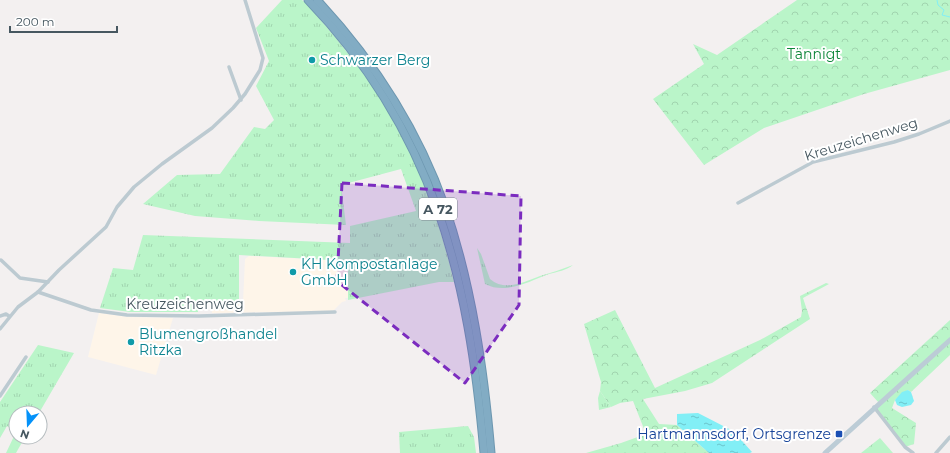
<svg xmlns="http://www.w3.org/2000/svg" width="950" height="453" font-family="Montserrat,sans-serif">
  <style>
    .commercial { fill: #fef5e9 }
    .grass { fill: url(#grass-tufts) }
    .forest { fill: url(#forest-crowns) }
    .water { fill: url(#water-ripples) }
    .lines { fill: none; stroke-linecap: round; stroke-linejoin: round }
    .stream { stroke: #82eff6; stroke-width: 1 }
    .highway-casing { stroke: #6d97b0; stroke-width: 9 }
    .street { stroke: #bccad1; stroke-width: 3.5 }
    .secondary { stroke: #bcccd6; stroke-width: 5 }
    .highway { stroke: #82acc4; stroke-width: 7 }
    .marked { fill: #7b2cbf; fill-opacity: 0.2; stroke: #7b2cbf; stroke-width: 3; stroke-dasharray: 8 5; stroke-linejoin: round }
    .culture-dot { fill: #0f9aa8; stroke: #fff; stroke-width: 1.5 }
    .transit-dot { fill: #1a4fb4; stroke: #fff; stroke-width: 1.5 }
    .labels { text-anchor: middle; stroke-width: 4; stroke-linejoin: round; paint-order: stroke }
    .shield { fill: #fff; stroke: #7e8990; stroke-width: 1 }
    .shield-label { font-size: 13px; font-weight: bold; fill: #465760 }
    .park-label { font-size: 14px; fill: #0c8638; stroke: #fff }
    .culture-label { font-size: 14px; fill: #0d838f; stroke: #fff; text-anchor: start }
    .street-label { font-size: 14px; fill: #465760; stroke: #fff }
    .transit-label { font-size: 14px; fill: #164399; stroke: #fff; text-anchor: end }
  </style>
  <defs>
    <pattern id="grass-tufts" width="24" height="20" patternUnits="userSpaceOnUse"><rect width="24" height="20" fill="#baf5c9"/><path d="M3 7l-1-3M5 7V3M7 7l1-3M15 17l-1-3M17 17v-4M19 17l1-3" fill="none" stroke="#a1d4af"/></pattern>
    <pattern id="forest-crowns" width="20" height="18" patternUnits="userSpaceOnUse"><rect width="20" height="18" fill="#baf5c9"/><path d="M2 6a3 3 0 1 1 6 0M12 15a3 3 0 1 1 6 0" fill="none" stroke="#a1d4af"/></pattern>
    <pattern id="water-ripples" width="26" height="14" patternUnits="userSpaceOnUse"><rect width="26" height="14" fill="#82eff6"/><path d="M2 4q2-2 4 0t4 0M15 11q2-2 4 0t4 0" fill="none" stroke="#6cc4cb"/></pattern>
  </defs>
  <rect width="100%" height="100%" fill="#f3f0f0"/>
  <!-- commercial -->
  <g class="commercial">
    <polygon points="249,256 348,261 348,298 345,298 346,301 342,302 333,311 212,313 211,303 243,302 245,259"/>
    <polygon points="99,313 128,317 173,318 156,375 88,357"/>
  </g>
  <!-- grass -->
  <g class="grass">
    <path d="M282 0H302L306 3C333 34 359 65 381 99 416 155 439 217 454 282H439L348 300V261L239 255V301H198V312H130L100 308 113 268 133 270 143 235 350 243V226L416 211 401 169 341 185 346 225 259 221 195 216 143 204 177 175 220 174 254 127 265 129 274 120 256 86 269 61 256 28Z"/>
    <path d="M477 248 481 254 490 279C505 292 524 282 540 276 551 273 562 269 573 265 567 270 557 272 549 274 530 281 506 295 485 284Z"/>
    <polygon points="38,345 74,353 39,413 16,413 16,437 25,437 16,453 6,453 16,432 7,426 0,438 0,402"/>
    <polygon points="600,391 611,407 599,410 598,398"/>
    <polygon points="468,426 474,437 476,453 400,453 399,432"/>
    <polygon points="880,438 893,453 861,453"/>
  </g>
  <!-- forest -->
  <g class="forest">
    <polygon points="797,0 950,0 950,70 864,94 764,128 704,165 653,99 704,64 693,44 717,55"/>
    <polygon points="826,283 829,284 803,298 810,319 712,383 685,391 643,399 659,424 677,425 709,453 586,453 621,443 646,434 633,401 620,403 611,407 600,391 601,382 584,324 615,310 655,388 760,340 801,317 802,311 800,296"/>
    <polygon points="950,320 950,355 911,392 908,390 895,400 892,408 916,423 914,444 905,447 874,407 879,403 870,393"/>
  </g>
  <!-- water -->
  <g class="water">
    <polygon points="908,390 911,392 914,401 911,405 902,407 897,405 895,400 902,392"/>
    <polygon points="698,413 733,431 752,452 750,453 709,453 677,425 677,414"/>
  </g>
  <g class="lines">
    <!-- stream -->
    <polyline class="stream" points="937,0 938,5 944,10 942,15 950,17"/>
    <!-- highway casing -->
    <g class="highway-casing">
      <g id="highway">
        <path d="M308 0C434 131 469 277 484 453"/>
        <path d="M317 0C373 60 418 130 445 207 472 286 484 370 491 453"/>
      </g>
    </g>
    <!-- street -->
    <g class="street">
      <polyline points="229,67 241,100"/>
      <polyline points="738,203 813,162 894,142 919,134 950,121"/>
      <polyline points="1,260 20,278 48,282"/>
      <polyline points="38,292 91,310 127,315 199,316 335,312"/>
      <polyline points="0,316 6,314 9,316"/>
      <polyline points="0,329 18,307 38,292 59,270 106,227 117,207 134,187 162,164 212,128 233,108 245,94 260,70 263,58 245,0"/>
      <polyline points="0,396 26,357"/>
      <polyline points="874,407 905,447 913,453"/>
      <polyline points="936,453 950,437"/>
    </g>
    <!-- secondary -->
    <polyline class="secondary" points="825,453 950,340"/>
    <!-- highway -->
    <use href="#highway" class="highway"/>
  </g>
  <!-- marked area -->
  <path class="marked" d="M342 183 521 196 519 305 465 383 337 281Z"/>
  <!-- markers -->
  <g class="culture-dot">
    <circle cx="312" cy="60" r="4"/>
    <circle cx="293" cy="272" r="4"/>
    <circle cx="131" cy="342" r="4"/>
  </g>
  <rect class="transit-dot" x="835" y="430" width="8" height="8" rx="2"/>
  <g class="labels">
    <!-- shield labels -->
    <rect class="shield" x="419" y="198" width="38" height="22" rx="3"/>
    <g class="shield-label">
      <text x="438" y="214">A 72</text>
    </g>
    <!-- park labels -->
    <g class="park-label">
      <text x="814" y="59">Tännigt</text>
    </g>
    <!-- culture labels -->
    <g class="culture-label">
      <text x="320" y="65">Schwarzer Berg</text>
      <text x="301" y="269">KH Kompostanlage<tspan x="301" dy="16">GmbH</tspan></text>
      <text x="139" y="339">Blumengroßhandel<tspan x="139" dy="16">Ritzka</tspan></text>
    </g>
    <!-- street labels -->
    <g class="street-label">
      <text transform="translate(861 139) rotate(-17)" y="5">Kreuzeichenweg</text>
      <text x="185" y="309">Kreuzeichenweg</text>
    </g>
    <!-- transit labels -->
    <g class="transit-label">
      <text x="831" y="439">Hartmannsdorf, Ortsgrenze</text>
    </g>
  </g>
  <!-- north arrow -->
  <g transform="translate(28 425) rotate(199)"><circle r="19" fill="#ffffff" stroke="#b5bcbf"/>
  <path d="M0-3L7 15L0 10L-7 15Z" fill="#0492f9"/>
  <text y="-6" font-size="11" font-weight="bold" text-anchor="middle" fill="#465760">N</text>
  </g>
  <!-- scale -->
  <path d="M10 26v6h107v-6" fill="none" stroke="#465760" stroke-width="2"/>
  <text x="16" y="26" font-size="12" fill="#465760" stroke="#ffffff" stroke-width="3" paint-order="stroke">200 m</text>
</svg>
